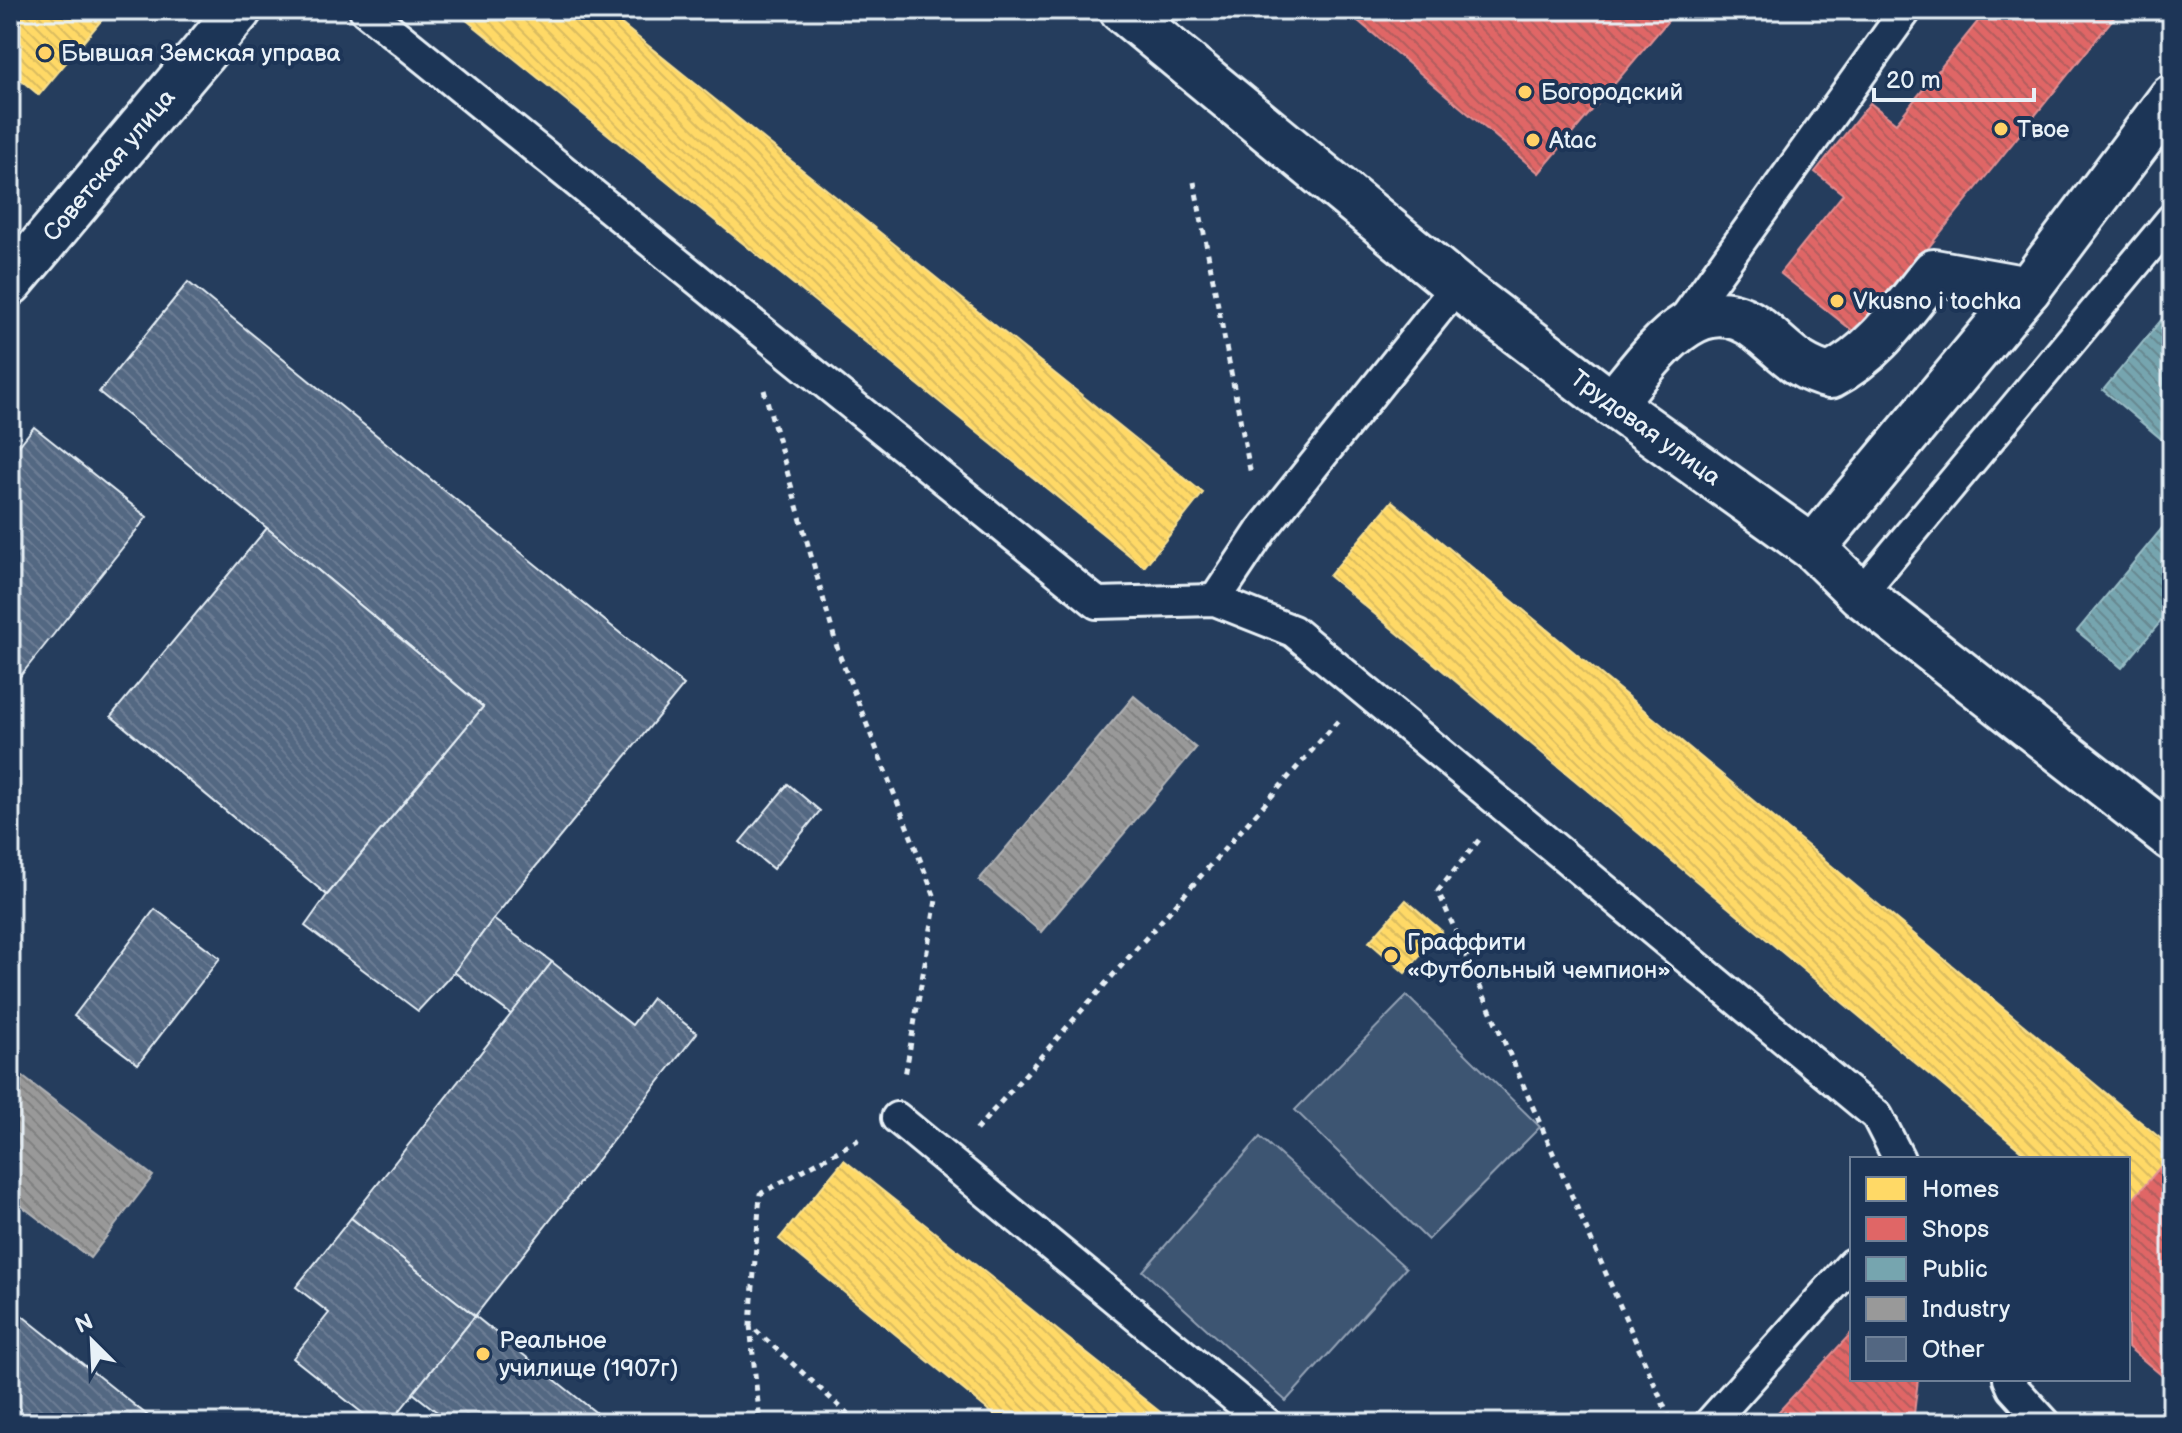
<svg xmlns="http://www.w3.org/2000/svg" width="2182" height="1433" font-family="'Balsamiq Sans',sans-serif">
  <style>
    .green { fill: #3e5472; stroke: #93a2b5; stroke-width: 2 }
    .homes { fill: url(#homes-back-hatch); stroke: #f8e092; stroke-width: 2 }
    .shops { fill: url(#shops-back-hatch); stroke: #e29092; stroke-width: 2 }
    .public { fill: url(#public-back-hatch); stroke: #98bcc5; stroke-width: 2 }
    .industry { fill: url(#industry-back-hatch); stroke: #b1b3b6; stroke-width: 2 }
    .building { fill: url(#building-back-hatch); stroke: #e8f1f8; stroke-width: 2 }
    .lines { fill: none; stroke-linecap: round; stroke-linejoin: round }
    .service-casing { stroke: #e8f1f8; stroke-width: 36 }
    .minor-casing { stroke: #e8f1f8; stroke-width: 50 }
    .tertiary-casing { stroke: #e8f1f8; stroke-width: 50 }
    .path { stroke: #e8f1f8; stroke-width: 5; stroke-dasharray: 6 6; stroke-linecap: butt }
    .service { stroke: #1d3557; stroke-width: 30 }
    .minor { stroke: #1d3557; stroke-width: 44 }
    .tertiary { stroke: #1d3557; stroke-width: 44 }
    .poi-dot { fill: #ffd166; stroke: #1d3557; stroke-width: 3 }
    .labels { text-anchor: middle; stroke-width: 8; stroke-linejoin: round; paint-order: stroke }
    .poi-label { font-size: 24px; fill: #e8f1f8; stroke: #1d3557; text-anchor: start }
    .street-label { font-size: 24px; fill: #e8f1f8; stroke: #1d3557 }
  </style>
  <defs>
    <pattern id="homes-back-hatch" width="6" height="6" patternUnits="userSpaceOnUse" patternTransform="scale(2)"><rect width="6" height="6" fill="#ffd966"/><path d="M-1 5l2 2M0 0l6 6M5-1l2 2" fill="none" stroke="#dabc60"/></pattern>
    <pattern id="shops-back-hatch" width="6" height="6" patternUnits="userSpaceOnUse" patternTransform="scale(2)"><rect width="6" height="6" fill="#e06666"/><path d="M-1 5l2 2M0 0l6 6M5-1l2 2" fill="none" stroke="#b25d5e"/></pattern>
    <pattern id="public-back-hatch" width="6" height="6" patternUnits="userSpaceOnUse" patternTransform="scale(2)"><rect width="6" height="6" fill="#76a5af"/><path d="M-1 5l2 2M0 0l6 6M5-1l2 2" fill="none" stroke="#688991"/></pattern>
    <pattern id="industry-back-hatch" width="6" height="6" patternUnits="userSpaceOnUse" patternTransform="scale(2)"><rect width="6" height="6" fill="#999"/><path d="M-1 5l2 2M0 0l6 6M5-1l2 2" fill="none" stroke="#808181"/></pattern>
    <pattern id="building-back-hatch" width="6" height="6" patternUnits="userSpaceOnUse" patternTransform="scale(2)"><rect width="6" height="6" fill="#536782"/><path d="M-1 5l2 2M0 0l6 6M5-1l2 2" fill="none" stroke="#6c7d94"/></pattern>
  </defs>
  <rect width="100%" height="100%" fill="#253d5d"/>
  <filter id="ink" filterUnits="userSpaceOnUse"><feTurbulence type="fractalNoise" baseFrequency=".0125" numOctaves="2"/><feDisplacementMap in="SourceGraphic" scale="16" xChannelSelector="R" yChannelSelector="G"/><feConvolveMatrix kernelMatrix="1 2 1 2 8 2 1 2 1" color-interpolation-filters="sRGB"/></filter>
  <g filter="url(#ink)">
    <!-- green -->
    <g class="green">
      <polygon points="1407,996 1540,1127 1428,1240 1295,1110"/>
      <polygon points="1260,1137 1406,1268 1286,1401 1143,1271"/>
    </g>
    <!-- homes -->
    <g class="homes">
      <polygon points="10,10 110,10 39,95 10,71 10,60 23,45 10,35"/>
      <polygon points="454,10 604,10 1203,493 1144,567"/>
      <polygon points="1392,501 2172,1148 2172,1153 2128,1205 2128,1159 2031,1159 1329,576"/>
      <polygon points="1406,900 1442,931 1405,973 1369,942"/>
      <polygon points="844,1160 1174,1423 1004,1423 779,1239"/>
    </g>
    <!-- shops -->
    <g class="shops">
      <polygon points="1345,10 1677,10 1539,173"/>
      <polygon points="1987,10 2120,10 1858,335 1780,273 1843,194 1815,172 1870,103 1896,123"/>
      <polygon points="2172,1153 2172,1384 2128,1347 2128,1205"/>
      <polygon points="1852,1332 1852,1379 1918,1379 1913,1423 1768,1423"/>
    </g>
    <!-- public -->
    <g class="public">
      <polygon points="2172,307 2172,448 2103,390"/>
      <polygon points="2172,516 2172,608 2122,668 2077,631"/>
    </g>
    <!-- industry -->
    <g class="industry">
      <polygon points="1134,696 1196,748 1041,932 979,880"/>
      <polygon points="10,1067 153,1176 90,1258 10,1197"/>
    </g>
    <!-- building -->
    <g class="building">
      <polygon points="188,282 684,685 493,919 454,972 418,1011 305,926 327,895 483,707 267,528 99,392"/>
      <polygon points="34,427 147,517 10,689 10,457"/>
      <polygon points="267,528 483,707 327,895 111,716"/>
      <polygon points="788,784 820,811 773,869 740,842"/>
      <polygon points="155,909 220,958 138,1064 74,1016"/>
      <polygon points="493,919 552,962 512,1015 454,972"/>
      <polygon points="552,962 632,1025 652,998 697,1033 475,1316 351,1218"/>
      <polygon points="351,1218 475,1316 390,1423 375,1423 293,1358 329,1313 296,1287"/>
      <polygon points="10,1306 157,1423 10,1423"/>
      <polygon points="475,1316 609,1423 451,1423 413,1393"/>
    </g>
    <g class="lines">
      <!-- service casing -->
      <g class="service-casing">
        <g id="service">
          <polyline points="365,10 1097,603 1215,600 1293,631 1877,1116 1899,1159"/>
          <polyline points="1678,328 1906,10"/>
          <polyline points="1860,594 2172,219"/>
          <polyline points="1215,600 1261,531 1457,286"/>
          <polyline points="897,1118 1266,1423"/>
          <polyline points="2009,1379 2013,1388 2045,1423"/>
          <polyline points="1710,1423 1852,1264"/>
        </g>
      </g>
      <!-- minor casing -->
      <g class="minor-casing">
        <g id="minor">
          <path d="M1612 404C1648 363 1696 281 1758 329 1785 350 1796 368 1830 376 1876 352 1902 311 1934 272L2028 289"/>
          <polyline points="1813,548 2028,289 2172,97"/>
        </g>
      </g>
      <!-- tertiary casing -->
      <g class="tertiary-casing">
        <g id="tertiary">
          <path id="s1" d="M1122 10 1457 286 1612 404 1813 548 1860 594 2172 838"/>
          <path id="s2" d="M10 283 239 10"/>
        </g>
      </g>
      <!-- path -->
      <g class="path">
        <polyline points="1194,182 1251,475"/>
        <polyline points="764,390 839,654 936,900 905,1076"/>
        <polyline points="1479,840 1438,891 1668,1415"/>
        <polyline points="976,1130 1338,721"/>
        <polyline points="750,1325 760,1423"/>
        <polyline points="858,1423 750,1325 760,1194 860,1139"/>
      </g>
      <!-- service -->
      <use href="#service" class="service"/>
      <!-- minor -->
      <use href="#minor" class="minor"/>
      <!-- tertiary -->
      <use href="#tertiary" class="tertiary"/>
    </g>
  </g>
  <!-- markers -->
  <g class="poi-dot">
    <circle cx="45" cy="53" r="8"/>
    <circle cx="1525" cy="92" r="8"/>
    <circle cx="2001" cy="129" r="8"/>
    <circle cx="1533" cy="140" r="8"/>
    <circle cx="1837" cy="301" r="8"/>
    <circle cx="1391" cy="956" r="8"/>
    <circle cx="483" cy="1354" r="8"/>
  </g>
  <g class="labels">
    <!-- poi labels -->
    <g class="poi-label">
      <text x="61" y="61">Бывшая Земская управа</text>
      <text x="1541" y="100">Богородский</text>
      <text x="2017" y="137">Твое</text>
      <text x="1549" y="148">Atac</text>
      <text x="1853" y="309">Vkusno i tochka</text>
      <text x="1407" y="950">Граффити<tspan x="1407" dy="28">«Футбольный чемпион»</tspan></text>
      <text x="499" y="1348">Реальное<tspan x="499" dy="28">училище (1907г)</tspan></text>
    </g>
    <!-- street labels -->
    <g class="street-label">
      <text dy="8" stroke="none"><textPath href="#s2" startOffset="154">Советская улица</textPath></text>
      <text dy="8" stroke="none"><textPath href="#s1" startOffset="670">Трудовая улица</textPath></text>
    </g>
  </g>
  <!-- margin -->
  <rect width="2182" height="1433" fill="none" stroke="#1d3557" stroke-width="40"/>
  <rect x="20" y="20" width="2142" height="1393" fill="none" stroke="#e8f1f8" stroke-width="3" filter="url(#ink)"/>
  <!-- legend -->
  <rect x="1850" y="1157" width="280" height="224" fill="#1d3557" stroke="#6e8097" stroke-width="2"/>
  <rect x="1866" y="1177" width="40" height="24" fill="#ffd966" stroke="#6e8097" stroke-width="2"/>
  <text x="1922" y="1197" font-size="24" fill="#e8f1f8">Homes</text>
  <rect x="1866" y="1217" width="40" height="24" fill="#e06666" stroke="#6e8097" stroke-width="2"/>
  <text x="1922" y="1237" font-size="24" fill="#e8f1f8">Shops</text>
  <rect x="1866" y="1257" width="40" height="24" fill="#76a5af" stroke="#6e8097" stroke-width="2"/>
  <text x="1922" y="1277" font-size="24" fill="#e8f1f8">Public</text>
  <rect x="1866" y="1297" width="40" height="24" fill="#999999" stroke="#6e8097" stroke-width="2"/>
  <text x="1922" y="1317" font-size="24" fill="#e8f1f8">Industry</text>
  <rect x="1866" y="1337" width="40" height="24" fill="#536782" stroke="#6e8097" stroke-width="2"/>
  <text x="1922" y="1357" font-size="24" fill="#e8f1f8">Other</text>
  <!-- north arrow -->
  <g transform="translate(92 1341) rotate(336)" stroke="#1d3557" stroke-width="6" paint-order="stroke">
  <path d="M0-6L14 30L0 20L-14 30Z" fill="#e8f1f8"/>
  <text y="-12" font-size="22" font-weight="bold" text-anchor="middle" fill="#e8f1f8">N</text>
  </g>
  <!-- scale -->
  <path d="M1874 88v12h160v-12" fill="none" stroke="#e8f1f8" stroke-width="4"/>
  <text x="1886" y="88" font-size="24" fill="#e8f1f8" stroke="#1d3557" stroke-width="6" paint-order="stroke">20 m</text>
</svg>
